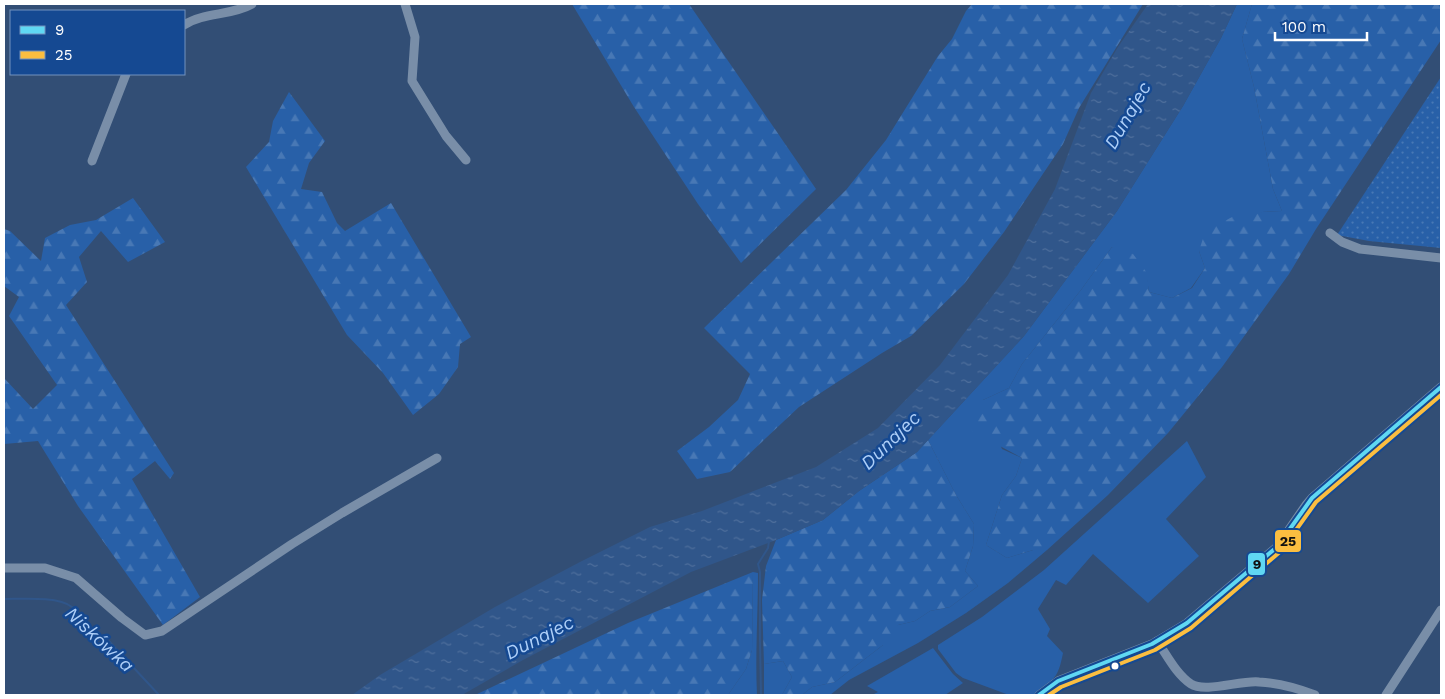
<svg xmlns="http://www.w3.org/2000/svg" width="1445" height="699" font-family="'Work Sans',sans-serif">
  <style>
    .green { fill: #2860a8 }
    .forest { fill: url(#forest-firs) }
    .park { fill: url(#park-dots) }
    .water { fill: url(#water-ripples) }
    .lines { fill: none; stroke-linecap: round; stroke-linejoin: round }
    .stream { stroke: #30568a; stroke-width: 2 }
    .minor { stroke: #798ea8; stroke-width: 9 }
    .bus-1-casing { stroke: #154992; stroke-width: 8 }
    .bus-2-casing { stroke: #154992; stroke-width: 8 }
    .bus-1 { stroke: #60d8f3; stroke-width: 4 }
    .bus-2 { stroke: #fbbe40; stroke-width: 4 }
    .bus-dot { fill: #fff; stroke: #154992; stroke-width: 2 }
    .labels { text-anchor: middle; stroke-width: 5; stroke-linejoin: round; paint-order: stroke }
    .water-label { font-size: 19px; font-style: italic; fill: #aecff8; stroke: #154992 }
    .line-badge { stroke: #154992; stroke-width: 2 }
    .pale-badge-label { font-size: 14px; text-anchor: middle; font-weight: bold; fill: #111 }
  </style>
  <defs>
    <pattern id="forest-firs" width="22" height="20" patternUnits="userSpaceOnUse" patternTransform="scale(1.25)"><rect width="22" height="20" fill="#2860a8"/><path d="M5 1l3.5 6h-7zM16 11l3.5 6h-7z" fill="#4878b5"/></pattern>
    <pattern id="park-dots" width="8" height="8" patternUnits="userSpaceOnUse" patternTransform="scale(1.25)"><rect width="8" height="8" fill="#2860a8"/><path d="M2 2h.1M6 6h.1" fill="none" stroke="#4878b5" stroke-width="1.8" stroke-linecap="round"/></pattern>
    <pattern id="water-ripples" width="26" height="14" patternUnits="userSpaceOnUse" patternTransform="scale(1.25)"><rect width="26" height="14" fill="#30568a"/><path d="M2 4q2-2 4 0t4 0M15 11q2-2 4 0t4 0" fill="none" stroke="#4f6f9c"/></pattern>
  </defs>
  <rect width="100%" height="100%" fill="#324e75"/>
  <!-- green -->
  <g class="green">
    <polygon points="1237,4 1252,4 1242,39 1254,87 1273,189 1282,211 1262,212 1199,251 1205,268 1191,288 1172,298 1149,292 1146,273 1112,247 1081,290 1022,364 1009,388 983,400 1002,449 1022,458 1016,476 1002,495 986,545 1007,558 1033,550 1047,550 1008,583 966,613 918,643 849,680 830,695 802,695 812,687 835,682 883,645 898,625 915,621 930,611 950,607 978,586 965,571 973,546 974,524 956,495 928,440 1024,336 1117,211 1183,106 1221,38"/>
    <path d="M1187 441 1206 477 1166 519 1199 556 1148 603 1093 554 1066 585 1056 580 1038 609 1050 629 1047 636 1063 653C1058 679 1054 679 1034 695H1009L963 678 956 673 938 649V645L982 617 1044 570Z"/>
    <path d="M753 572 758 573C758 614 755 654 757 695H728L746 669 752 650Z"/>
    <polygon points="933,648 953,674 963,683 945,695 872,695 878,692 867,686"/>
    <polygon points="783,661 792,677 782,695 764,695 764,664"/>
  </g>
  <!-- forest -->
  <g class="forest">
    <polygon points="572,4 689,4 816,189 741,263 698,204 634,107"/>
    <polygon points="972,4 1143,4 1079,108 1063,144 1004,232 964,284 911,336 882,353 799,407 730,472 697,479 677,451 709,427 738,400 750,374 704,328 846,190 886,140 938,56 952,39 966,11"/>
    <polygon points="1252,4 1441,4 1441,40 1316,229 1289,274 1222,367 1168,433 1108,495 1047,550 1033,550 1007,558 986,545 1002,495 1016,476 1022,458 972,431 970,414 983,400 1009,388 1022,364 1081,290 1112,247 1133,254 1147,273 1149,292 1172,298 1192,288 1205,268 1199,251 1205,232 1232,217 1262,212 1282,211 1273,189 1254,87 1242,39"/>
    <polygon points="289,92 325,141 309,163 301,189 322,192 337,223 345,231 391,203 471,337 460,344 458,367 439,394 413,415 383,373 347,335 246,167 269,142 273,121"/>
    <polygon points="133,198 165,242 128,262 101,231 79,257 87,282 66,305 174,473 170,479 155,461 132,479 200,597 163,625 78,506 38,441 4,444 4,378 33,409 57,385 9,316 19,297 4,286 4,229 10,231 41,261 45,238 70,225 96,220"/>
    <polygon points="928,440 956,495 974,524 973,546 965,571 978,586 950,607 930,611 915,621 898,625 895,646 883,645 835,682 812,687 802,695 782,695 792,677 783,661 764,664 762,600 766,566 776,540 823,520 859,491 917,452"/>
    <polygon points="753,572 752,650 746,669 728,695 475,695 628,623"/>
  </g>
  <!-- park -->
  <polygon class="park" points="1441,77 1441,248 1369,241 1337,235"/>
  <!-- water -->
  <polygon class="water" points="1148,4 1237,4 1221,38 1183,106 1117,211 1024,336 917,452 859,491 823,520 776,540 691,572 523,660 462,695 352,695 380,675 495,607 580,562 650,527 702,511 816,467 878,428 940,365 1008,275 1055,189 1091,93 1118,47"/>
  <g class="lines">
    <!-- stream -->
    <g class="stream">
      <path d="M4 599C22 599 58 596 72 607 85 618 89 631 106 638L159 695"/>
      <polyline points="761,695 760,642 760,572 758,564 768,548 769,541"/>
    </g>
    <!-- minor -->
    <g class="minor">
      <polyline points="405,4 415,37 412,81 446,136 466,160"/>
      <path d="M184 25C204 12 231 16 252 4"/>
      <polyline points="92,161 126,74"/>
      <polyline points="1330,233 1342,242 1360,249 1441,258"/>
      <polyline points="4,568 45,568 76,578 122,618 145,635 162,631 292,544 342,513 437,458"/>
      <path d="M1157 641C1167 655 1176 674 1191 684 1205 693 1241 680 1259 682 1278 683 1297 688 1315 695"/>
      <polyline points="1039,695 1058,681 1152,644 1187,623 1277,547 1306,505 1312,498 1441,387"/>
      <polyline points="1386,695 1441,610"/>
    </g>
    <!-- bus-1 casing -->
    <g class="bus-1-casing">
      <polyline id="bus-1" points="1039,695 1058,681 1152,644 1187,623 1277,547 1312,498 1441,387"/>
    </g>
    <!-- bus-2 casing -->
    <g class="bus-2-casing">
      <polyline id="bus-2" points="1049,695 1061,687 1155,650 1191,628 1281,551 1316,502 1441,395"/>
    </g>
    <!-- bus-1 -->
    <use href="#bus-1" class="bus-1"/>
    <!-- bus-2 -->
    <use href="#bus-2" class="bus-2"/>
  </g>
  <!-- markers -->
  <circle class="bus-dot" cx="1115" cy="666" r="4.5"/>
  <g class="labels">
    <!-- water labels -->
    <g class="water-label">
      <text transform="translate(1127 115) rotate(-60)" y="7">Dunajec</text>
      <text transform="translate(890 440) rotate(-44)" y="7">Dunajec</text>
      <text transform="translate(539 637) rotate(-27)" y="7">Dunajec</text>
      <text transform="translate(100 639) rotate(43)" y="7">Niskówka</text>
    </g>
  </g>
  <g class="line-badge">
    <rect x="1274" y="529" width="28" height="24" rx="5" fill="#fbbe40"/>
    <rect x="1247" y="552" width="19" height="24" rx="5" fill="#60d8f3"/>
  </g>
  <g class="pale-badge-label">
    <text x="1288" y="546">25</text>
    <text x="1257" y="569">9</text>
  </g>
  <!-- border -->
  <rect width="1445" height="699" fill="none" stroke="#ffffff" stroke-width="10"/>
  <!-- legend -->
  <rect x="10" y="10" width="175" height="65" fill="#154992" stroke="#7392be"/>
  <rect x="20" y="26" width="25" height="8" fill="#60d8f3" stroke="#7392be"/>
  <text x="55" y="35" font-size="15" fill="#ffffff">9</text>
  <rect x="20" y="51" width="25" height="8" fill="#fbbe40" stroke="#7392be"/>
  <text x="55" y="60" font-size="15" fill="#ffffff">25</text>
  <!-- scale -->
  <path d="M1275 32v8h92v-8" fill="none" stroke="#ffffff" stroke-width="2.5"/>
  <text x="1282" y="32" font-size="15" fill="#ffffff" stroke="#154992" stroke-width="4" paint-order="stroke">100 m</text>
</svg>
